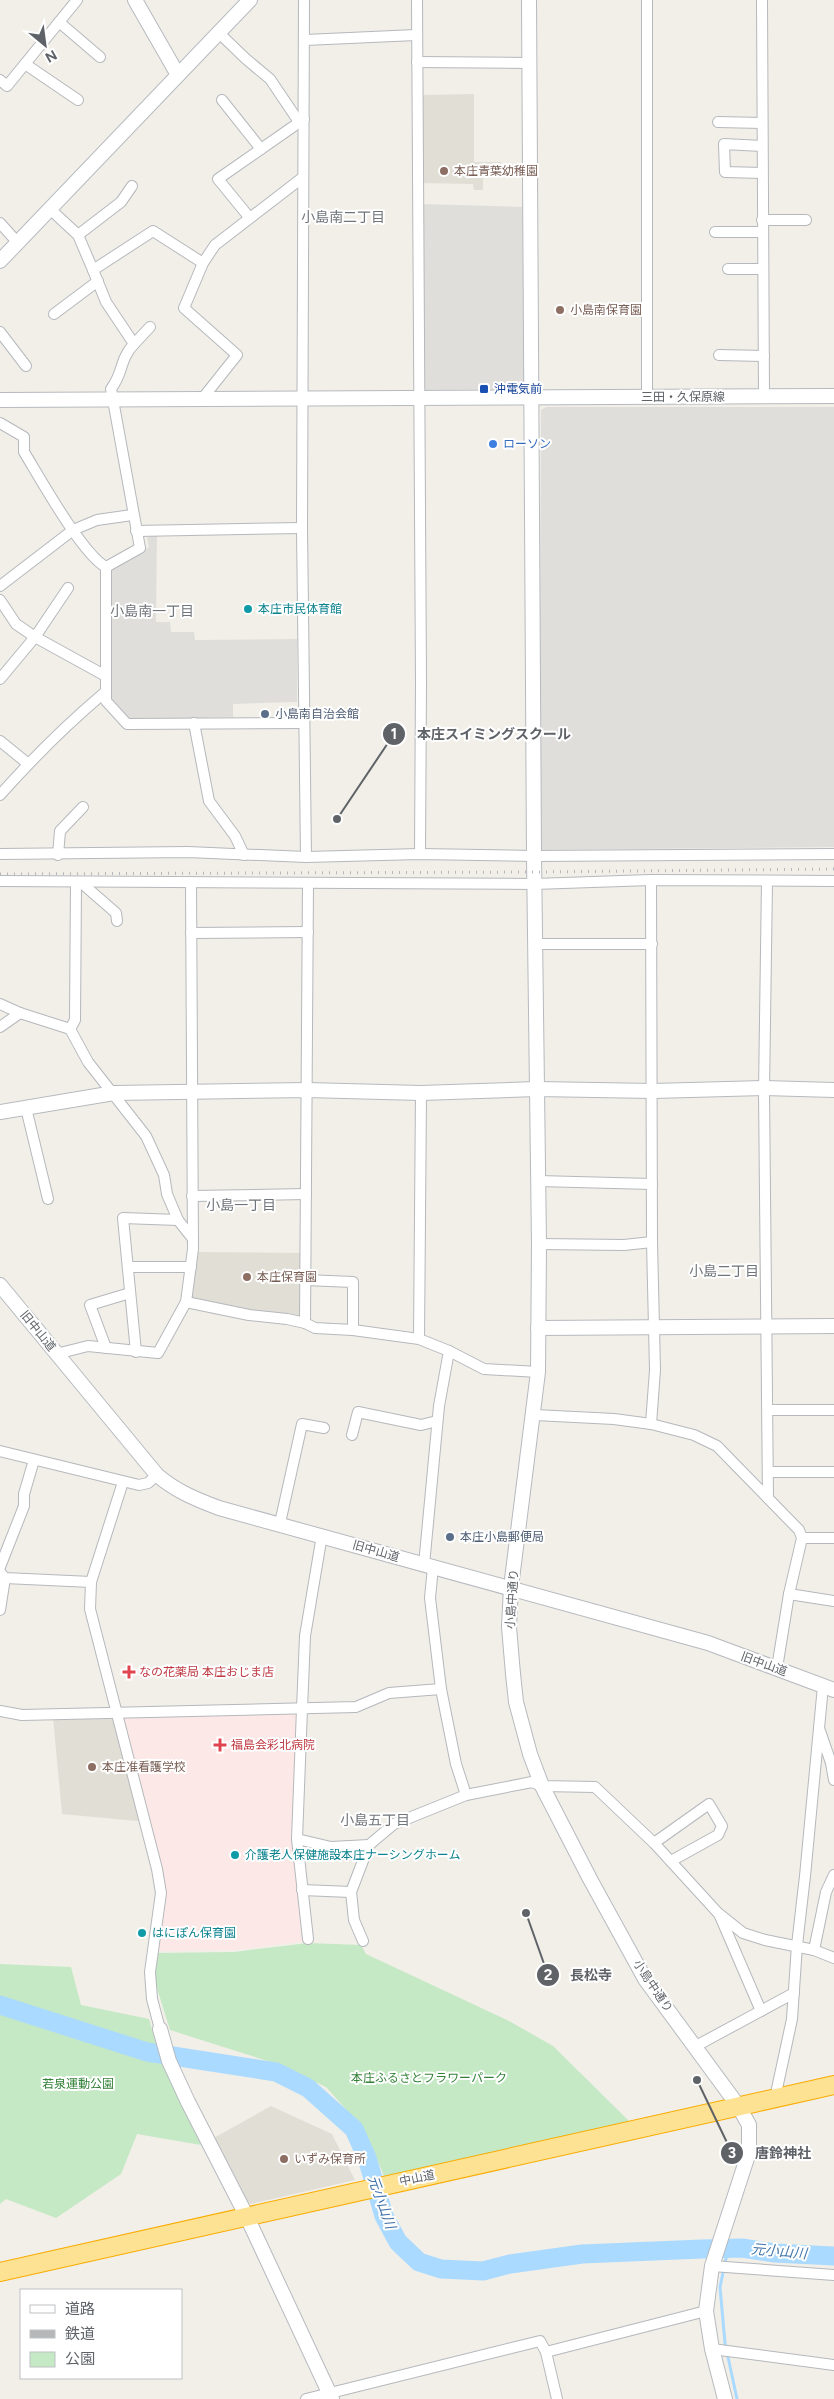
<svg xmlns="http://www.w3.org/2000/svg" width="834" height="2399" font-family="Figtree,'Noto Sans JP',sans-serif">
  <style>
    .industrial { fill: #e0deda }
    .education { fill: #e1ded6 }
    .medical { fill: #fce8e6 }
    .green { fill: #c5e8c5 }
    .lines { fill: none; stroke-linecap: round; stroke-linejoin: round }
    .stream { stroke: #aadaff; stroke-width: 3 }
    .river { stroke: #aadaff; stroke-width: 19 }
    .street-casing { stroke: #b5b8bc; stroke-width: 12 }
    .secondary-casing { stroke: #b6babf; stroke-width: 16 }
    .highway-casing { stroke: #f9ab00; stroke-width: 20 }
    .street { stroke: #fff; stroke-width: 10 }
    .secondary { stroke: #fff; stroke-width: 14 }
    .highway { stroke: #fde293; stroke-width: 18 }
    .rail { stroke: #b6b7b8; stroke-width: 3; stroke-dasharray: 1 6; stroke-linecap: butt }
    .education-dot { fill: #8d6e63; stroke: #fff; stroke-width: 2 }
    .transit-dot { fill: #1a4fb4; stroke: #fff; stroke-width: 2 }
    .shop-dot { fill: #3f7fe0; stroke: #fff; stroke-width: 2 }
    .culture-dot { fill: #0f9aa8; stroke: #fff; stroke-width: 2 }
    .service-dot { fill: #5c6f8a; stroke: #fff; stroke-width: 2 }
    .health-dot { fill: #e0444e; stroke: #fff; stroke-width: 2 }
    .labels { text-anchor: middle; stroke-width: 4; stroke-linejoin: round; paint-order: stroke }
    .education-label { font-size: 12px; fill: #785e54; stroke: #fff; text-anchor: start }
    .transit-label { font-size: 12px; fill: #164399; stroke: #fff; text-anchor: start }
    .street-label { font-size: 12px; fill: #5f6368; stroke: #fff }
    .shop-label { font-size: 12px; fill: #366cbe; stroke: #fff; text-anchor: start }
    .culture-label { font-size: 12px; fill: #0d838f; stroke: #fff; text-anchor: start }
    .service-label { font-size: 12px; fill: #4e5e75; stroke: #fff; text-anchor: start }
    .health-label { font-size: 12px; fill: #be3a42; stroke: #fff; text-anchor: start }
    .park-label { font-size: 12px; fill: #348238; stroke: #fff }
    .neighbourhood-label { font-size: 14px; fill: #70757a; stroke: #fff }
    .water-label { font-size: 14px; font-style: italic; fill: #4174aa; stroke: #fff }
    .leader { fill: none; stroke: #5f6368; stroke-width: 2 }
    .callout-dot { fill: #5f6368; stroke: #fff; stroke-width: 2 }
    .mark-label { font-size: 15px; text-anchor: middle; font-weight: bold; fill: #fff }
    .callout-label { font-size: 14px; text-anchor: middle; font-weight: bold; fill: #5f6368; stroke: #fff; stroke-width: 4; stroke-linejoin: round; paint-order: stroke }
  </style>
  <rect width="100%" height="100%" fill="#f1efe8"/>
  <!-- industrial -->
  <g class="industrial">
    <polygon points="421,204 526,207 526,389 423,390"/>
    <polygon points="546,407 834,407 834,847 539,850 541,410"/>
    <polygon points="153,534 157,534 156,622 170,622 171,632 194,632 195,640 297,639 297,702 233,704 233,717 128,720 108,700 109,571 114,566 134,557 149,547 147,538"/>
  </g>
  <!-- education -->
  <g class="education">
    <polygon points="474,94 474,162 501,162 501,170 524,170 524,176 483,176 483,190 474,190 473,184 420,183 421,95"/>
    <polygon points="197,1252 302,1253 302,1317 299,1320 189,1301"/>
    <polygon points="109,1717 114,1721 140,1819 137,1821 62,1814 53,1718"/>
    <polygon points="271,2106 332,2134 355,2180 251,2204 245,2201 212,2139"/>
  </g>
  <!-- medical -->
  <polygon class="medical" points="296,1713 299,1715 294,1832 306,1941 234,1950 157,1951 166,1902 162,1866 121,1717"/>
  <!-- green -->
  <g class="green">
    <polygon points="308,1943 361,1945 366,1954 509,2021 553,2046 631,2123 384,2176 374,2152 351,2115 326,2087 277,2064 170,2030 156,1985 156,1953 234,1952"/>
    <polygon points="0,1964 71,1967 81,2005 149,2019 161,2061 201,2145 137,2134 121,2174 56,2218 6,2199 0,2204"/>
  </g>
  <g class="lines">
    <!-- stream -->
    <polyline class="stream" points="728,2249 720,2287 725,2343 737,2399"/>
    <!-- river -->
    <polyline class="river" points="0,2005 147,2052 276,2072 308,2088 354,2129 367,2158 384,2216 398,2242 419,2262 441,2269 483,2271 510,2264 582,2254 702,2249 742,2248 775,2253 834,2256"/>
    <!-- street casing -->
    <g class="street-casing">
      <g id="street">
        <polyline points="304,0 302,528 306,857"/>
        <polyline points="417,0 421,682 420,854"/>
        <polyline points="647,0 647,397"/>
        <polyline points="762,0 764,397"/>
        <polyline points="59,22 100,57"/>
        <polyline points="219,33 246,59 270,79 299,122"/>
        <polyline points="305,40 416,35"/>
        <polyline points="417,62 530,63"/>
        <polyline points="25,64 78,100"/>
        <polyline points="0,80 7,86 77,0"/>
        <polyline points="222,100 261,149"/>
        <polyline points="718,122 762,123"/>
        <polyline points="762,146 724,144 725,172 762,173"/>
        <polyline points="50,209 78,235 93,270 153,231 203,263"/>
        <polyline points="249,217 218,179 304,119"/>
        <polyline points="762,220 806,220"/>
        <polyline points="0,223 18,243"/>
        <polyline points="715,232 762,232"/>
        <polyline points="78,235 121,202 132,186"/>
        <polyline points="728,269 763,269"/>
        <path d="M93 270 106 302 134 344C119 360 124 372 111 389L140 548 106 567V701L127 724 304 723"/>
        <polyline points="54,314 98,281"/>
        <polyline points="0,332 26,366"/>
        <polyline points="134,344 150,327"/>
        <polyline points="719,355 764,356"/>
        <polyline points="202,399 237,355 184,308 203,263 215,245 302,178"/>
        <path d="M0 423 24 437V452C40 478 82 554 106 567"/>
        <polyline points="136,531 302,528"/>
        <polyline points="0,586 73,530 97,520 132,515"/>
        <polyline points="0,600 16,624 35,637 104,675"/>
        <polyline points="0,679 35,637 68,588"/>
        <polyline points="194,723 209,801 235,836 244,855"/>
        <polyline points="0,741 27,763"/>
        <path d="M0 795C33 758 66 725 104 693"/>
        <polyline points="0,854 188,852 306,857 420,854 534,856 834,854"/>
        <polyline points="58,855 60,831 83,807"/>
        <polyline points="0,881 534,884 651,880 834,881"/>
        <polyline points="767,881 764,1091 768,1498"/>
        <polyline points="84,882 85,886 116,913 117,921"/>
        <polyline points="191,933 308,932"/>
        <polyline points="537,944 652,944"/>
        <polyline points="0,1004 20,1013 70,1029 88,1062 146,1136 164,1175 167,1194 178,1220 193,1239"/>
        <polyline points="0,1027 20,1013"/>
        <polyline points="70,1029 75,1020 76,882"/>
        <polyline points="26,1108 48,1199"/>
        <polyline points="538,1181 652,1184"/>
        <polyline points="192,1196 306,1194"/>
        <polyline points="539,1244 624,1245 652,1242"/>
        <polyline points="128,1267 191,1267"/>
        <polyline points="305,1280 353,1282 353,1330"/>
        <polyline points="186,1302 249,1315 287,1319 305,1323 315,1328 353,1330 419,1339 449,1351 484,1369 538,1372"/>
        <polyline points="305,1323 308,883"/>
        <polyline points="419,1339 421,1093"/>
        <polyline points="106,1348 90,1305 130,1293"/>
        <polyline points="136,1352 123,1218 178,1220"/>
        <polyline points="56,1354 88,1346 158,1353 186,1302 193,1249 191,882"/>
        <polyline points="768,1410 834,1410"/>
        <polyline points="535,1415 614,1419 651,1424 694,1435 717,1446 799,1530 802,1538 789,1594 777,1668"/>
        <polyline points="651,1424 655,1370 652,1242 651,880"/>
        <polyline points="352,1435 358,1412 421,1425 437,1421"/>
        <polyline points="0,1451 139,1485 148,1483 157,1475"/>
        <polyline points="768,1472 834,1472"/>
        <polyline points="123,1482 91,1582 90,1609 157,1869 161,1893 150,1972 152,1999 160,2029"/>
        <polyline points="280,1523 302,1424 324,1428"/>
        <polyline points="802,1538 834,1538"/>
        <polyline points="424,1565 439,1406 449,1351"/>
        <polyline points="0,1567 24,1506 24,1494 34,1460"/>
        <polyline points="433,1567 430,1598 441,1689 456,1764 466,1795"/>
        <polyline points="0,1572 5,1578 91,1582"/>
        <polyline points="789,1594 834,1601"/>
        <polyline points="0,1610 5,1578"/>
        <polyline points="0,1711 22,1715 356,1707 389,1693 441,1689"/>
        <polyline points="819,1728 831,1763 834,1780"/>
        <polyline points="297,1839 331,1847 369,1845"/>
        <polyline points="654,1843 709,1804 722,1826 718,1835 671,1861"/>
        <polyline points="302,1890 351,1892"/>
        <polyline points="720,1916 761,2011"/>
        <polyline points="308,1939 297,1839 302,1709 305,1636 322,1535"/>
        <polyline points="363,1941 354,1920 351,1892 369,1845 394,1824 466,1795 532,1782 542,1786 595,1787 654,1843 718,1913 743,1933 765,1940 814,1950 834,1958"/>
        <polyline points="814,1950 826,1892 834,1875"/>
        <polyline points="696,2046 794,1993"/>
        <polyline points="775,2098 792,2019 797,1945 805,1876 823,1686"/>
        <polyline points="712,2266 834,2275"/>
        <polyline points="712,2349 834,2365"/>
        <polyline points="546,2352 706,2311"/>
        <polyline points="306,2399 540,2341 546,2352 557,2399"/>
      </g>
    </g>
    <!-- secondary casing -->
    <g class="secondary-casing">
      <g id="secondary">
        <polyline points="135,0 178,75"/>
        <polyline points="529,0 534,856 539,1244 538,1372 511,1587 509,1627 513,1674 516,1702 530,1754 542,1786 590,1879 645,1979 739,2107 749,2125 749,2152 712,2266 706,2311 712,2349 725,2399"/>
        <polyline points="0,261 250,0"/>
        <polyline points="0,400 834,396"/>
        <polyline points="0,1112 114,1093 307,1090 421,1093 537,1089 653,1091 764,1088 834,1090"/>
        <path d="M0 1285 157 1475C176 1491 195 1499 219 1508L708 1643 834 1690"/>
        <polyline points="538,1328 834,1326"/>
        <polyline points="160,2029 169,2061 188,2102 247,2217 332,2399"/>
      </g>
    </g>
    <!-- highway casing -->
    <g class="highway-casing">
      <polyline id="highway" points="0,2272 834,2085"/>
    </g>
    <!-- street -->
    <use href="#street" class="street"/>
    <!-- secondary -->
    <use href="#secondary" class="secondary"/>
    <!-- highway -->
    <use href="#highway" class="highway"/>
    <!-- rail -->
    <polyline class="rail" points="0,874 535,872 834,869"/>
  </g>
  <!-- markers -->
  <g class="education-dot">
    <circle cx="444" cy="171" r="5"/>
    <circle cx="560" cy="310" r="5"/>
    <circle cx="247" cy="1277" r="5"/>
    <circle cx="92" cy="1767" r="5"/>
    <circle cx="284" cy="2159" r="5"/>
  </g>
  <rect class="transit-dot" x="479" y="384" width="10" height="10" rx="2.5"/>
  <circle class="shop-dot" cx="493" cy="444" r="5"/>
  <g class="culture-dot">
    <circle cx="248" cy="609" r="5"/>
    <circle cx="235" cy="1855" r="5"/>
    <circle cx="142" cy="1933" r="5"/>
  </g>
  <g class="service-dot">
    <circle cx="265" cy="714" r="5"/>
    <circle cx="450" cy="1537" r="5"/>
  </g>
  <g class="health-dot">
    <path d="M126.5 1664.5h5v5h5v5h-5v5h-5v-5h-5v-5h5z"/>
    <path d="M217.5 1737.5h5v5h5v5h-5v5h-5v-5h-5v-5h5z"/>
  </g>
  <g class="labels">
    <!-- education labels -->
    <g class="education-label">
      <text x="454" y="175">本庄青葉幼稚園</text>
      <text x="570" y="314">小島南保育園</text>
      <text x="257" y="1281">本庄保育園</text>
      <text x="102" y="1771">本庄准看護学校</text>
      <text x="294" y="2163">いずみ保育所</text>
    </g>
    <!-- transit labels -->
    <g class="transit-label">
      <text x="494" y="393">沖電気前</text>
    </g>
    <!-- street labels -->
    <g class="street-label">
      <text x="683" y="401">三田・久保原線</text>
      <text transform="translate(38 1331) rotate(51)" y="4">旧中山道</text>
      <text transform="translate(376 1551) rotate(16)" y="4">旧中山道</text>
      <text transform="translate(512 1599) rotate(-86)" y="4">小島中通り</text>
      <text transform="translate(764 1664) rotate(20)" y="4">旧中山道</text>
      <text transform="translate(653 1986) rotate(56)" y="4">小島中通り</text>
      <text transform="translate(417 2178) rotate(-12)" y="4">中山道</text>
    </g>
    <!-- shop labels -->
    <g class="shop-label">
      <text x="503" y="448">ローソン</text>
    </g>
    <!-- culture labels -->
    <g class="culture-label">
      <text x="258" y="613">本庄市民体育館</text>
      <text x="245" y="1859">介護老人保健施設本庄ナーシングホーム</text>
      <text x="152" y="1937">はにぽん保育園</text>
    </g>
    <!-- service labels -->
    <g class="service-label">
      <text x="275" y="718">小島南自治会館</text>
      <text x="460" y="1541">本庄小島郵便局</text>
    </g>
    <!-- health labels -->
    <g class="health-label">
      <text x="139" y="1676">なの花薬局 本庄おじま店</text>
      <text x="231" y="1749">福島会彩北病院</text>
    </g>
    <!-- park labels -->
    <g class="park-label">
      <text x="429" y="2082">本庄ふるさとフラワーパーク</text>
      <text x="78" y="2088">若泉運動公園</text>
    </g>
    <!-- neighbourhood labels -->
    <g class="neighbourhood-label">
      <text x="343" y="222">小島南二丁目</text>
      <text x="152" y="616">小島南一丁目</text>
      <text x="241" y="1210">小島一丁目</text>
      <text x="724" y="1276">小島二丁目</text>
      <text x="375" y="1825">小島五丁目</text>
    </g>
    <!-- water labels -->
    <g class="water-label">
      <text transform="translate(382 2202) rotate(70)" y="5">元小山川</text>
      <text transform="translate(779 2251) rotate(5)" y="5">元小山川</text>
    </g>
  </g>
  <!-- callouts -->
  <path class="leader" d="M337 819L394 734M526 1913L548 1975M697 2080L732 2153"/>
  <g class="callout-dot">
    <circle cx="337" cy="819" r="5"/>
    <circle cx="526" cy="1913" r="5"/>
    <circle cx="697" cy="2080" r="5"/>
    <circle cx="394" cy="734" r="12"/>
    <circle cx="548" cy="1975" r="12"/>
    <circle cx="732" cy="2153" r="12"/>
  </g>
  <g class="mark-label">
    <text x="394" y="739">1</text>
    <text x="548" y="1980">2</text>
    <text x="732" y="2158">3</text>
  </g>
  <g class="callout-label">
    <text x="494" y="739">本庄スイミングスクール</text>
    <text x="591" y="1980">長松寺</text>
    <text x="783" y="2158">唐鈴神社</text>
  </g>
  <!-- legend -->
  <rect x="20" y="2289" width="162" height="90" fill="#ffffff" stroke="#bfc1c3"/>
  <rect x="30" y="2305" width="25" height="8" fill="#ffffff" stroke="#bfc1c3"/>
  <text x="65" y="2314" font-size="15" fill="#5f6368">道路</text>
  <rect x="30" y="2330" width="25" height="8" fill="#b6b7b8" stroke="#bfc1c3"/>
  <text x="65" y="2339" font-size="15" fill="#5f6368">鉄道</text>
  <rect x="30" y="2352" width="25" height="15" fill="#c5e8c5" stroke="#bfc1c3"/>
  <text x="65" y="2364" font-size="15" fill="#5f6368">公園</text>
  <!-- north arrow -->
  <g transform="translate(45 45) rotate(151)" stroke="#ffffff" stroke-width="4" paint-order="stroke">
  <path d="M0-4L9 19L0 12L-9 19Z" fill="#5f6368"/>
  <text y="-8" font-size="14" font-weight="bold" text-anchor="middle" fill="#5f6368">N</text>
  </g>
</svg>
